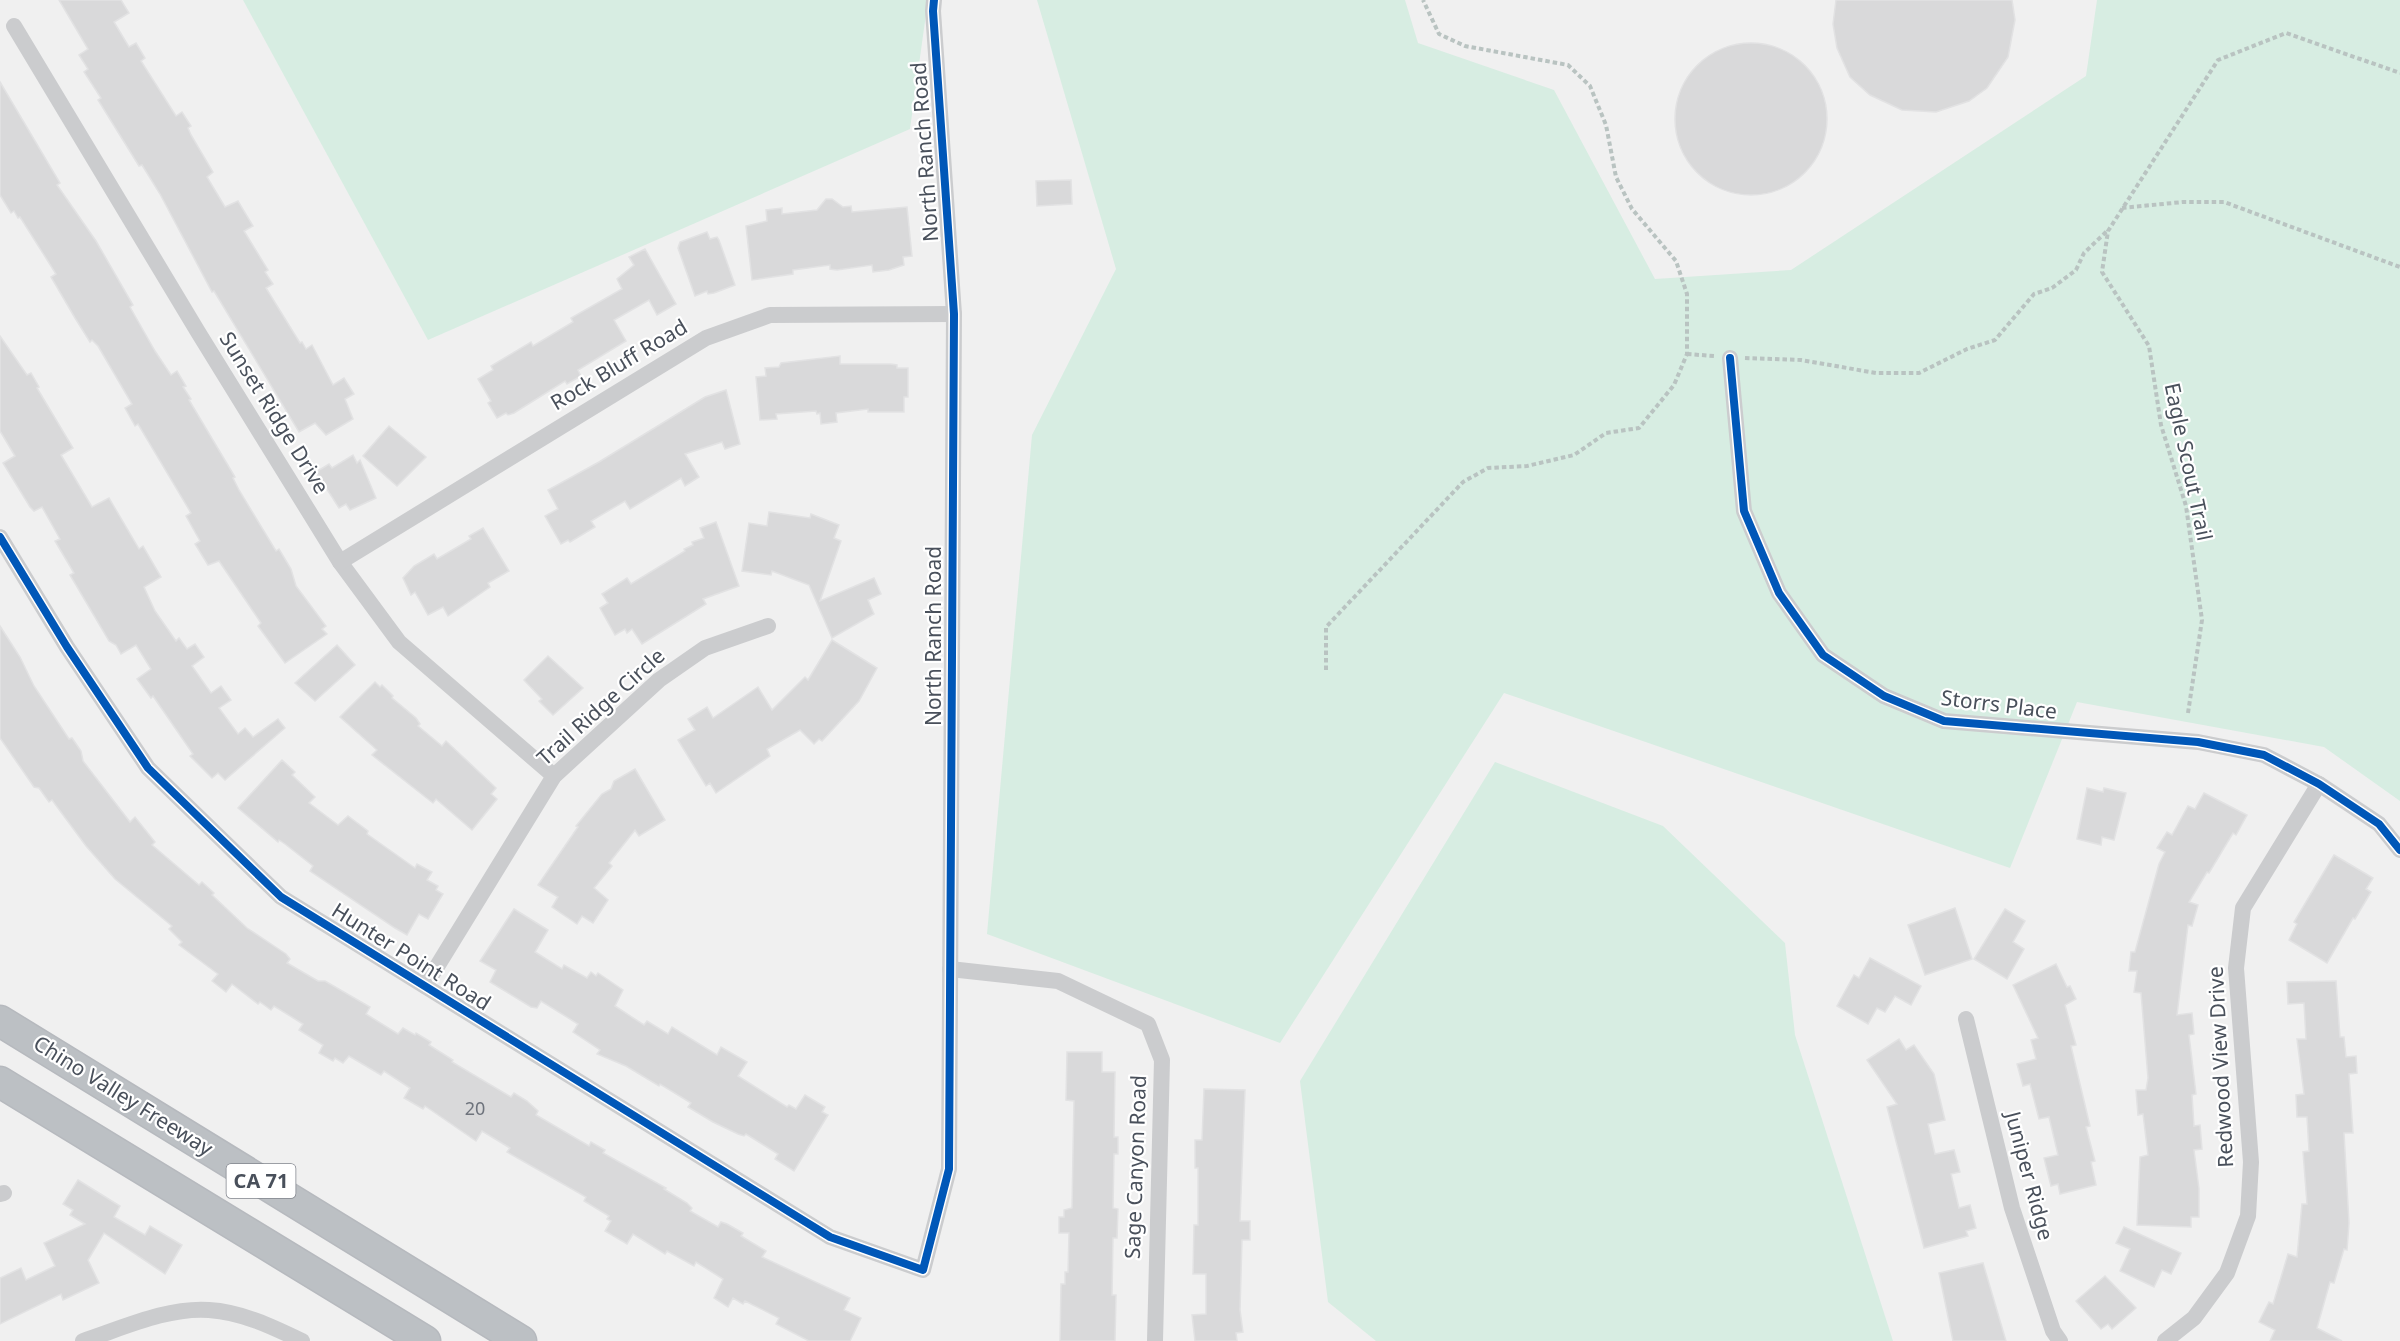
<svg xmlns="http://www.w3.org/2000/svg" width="2400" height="1341" font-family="'Noto Sans',sans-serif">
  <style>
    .green { fill: #d7ede2 }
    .building { fill: #d9d9da; stroke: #e2e2e3; stroke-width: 1.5 }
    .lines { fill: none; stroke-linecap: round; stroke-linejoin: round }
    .motorway-casing { stroke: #b6b9be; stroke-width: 33 }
    .path { stroke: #b9c3c1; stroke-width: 4; stroke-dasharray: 4.5 3; stroke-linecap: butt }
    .minor { stroke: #cbccce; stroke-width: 16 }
    .motorway { stroke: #bcc0c4; stroke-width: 30 }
    .cycleway-casing { stroke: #fff; stroke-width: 11 }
    .cycleway { stroke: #0057b8; stroke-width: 8 }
    .labels { text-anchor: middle; stroke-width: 4.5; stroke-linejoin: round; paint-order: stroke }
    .number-label { font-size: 18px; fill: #6e737c }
    .shield { fill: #fff; stroke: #80848c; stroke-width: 1.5 }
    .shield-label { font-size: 20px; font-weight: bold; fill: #49505b }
    .street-label { font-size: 21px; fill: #49505b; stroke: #fff }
  </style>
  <rect width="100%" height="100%" fill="#f0f0f0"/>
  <!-- green -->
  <g class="green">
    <polygon points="243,0 928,0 910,129 428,340"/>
    <polygon points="1037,0 1405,0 1418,43 1554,90 1655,279 1791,270 2086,76 2097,0 2400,0 2400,801 2324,747 2077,702 2010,868 1504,693 1280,1043 987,934 1032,435 1116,269"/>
    <polygon points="1495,762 1663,826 1785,943 1795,1035 1893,1341 1376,1341 1328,1302 1300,1081"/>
  </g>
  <!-- building -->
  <g class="building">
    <polygon points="59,0 121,0 129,13 114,22 129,47 136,43 145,58 141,61 176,116 182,112 191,126 188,128 191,135 213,172 207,177 225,207 238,201 253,226 244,231 268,270 265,272 273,284 266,288 300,343 302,342 306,349 312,345 333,385 344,378 354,394 345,399 353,419 326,435 315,423 299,432 214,291 212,292 160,194 142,165 139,166 98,100 101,98 84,72 88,69 79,55 88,49"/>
    <polygon points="1836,0 2012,0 2015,20 2008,57 1987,88 1969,101 1936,112 1902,110 1870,95 1850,77 1837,48 1833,24"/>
    <circle cx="1751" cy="119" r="76"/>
    <polygon points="0,82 60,183 57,185 96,241 133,305 130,307 155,351 171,375 177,371 186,386 183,387 191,399 189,400 235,477 233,478 239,490 276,551 279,549 291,569 296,586 326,626 322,629 327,634 285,663 258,626 261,623 219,561 208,565 195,544 200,541 186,516 191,513 138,424 135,426 125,408 132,404 98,346 92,340 90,342 75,318 51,277 56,274 20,217 18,218 14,211 11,213 0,195"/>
    <polygon points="1071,180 1072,204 1037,206 1036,181"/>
    <polygon points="826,199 832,199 843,207 851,206 852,212 907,207 912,256 903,257 904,265 889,270 873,272 872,265 837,270 830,269 830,265 793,270 793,274 752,280 746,226 767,221 766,210 782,208 782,214 817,210"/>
    <polygon points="707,232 710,239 717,237 719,240 735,285 714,293 708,294 707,291 695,296 678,248 680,242"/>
    <polygon points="645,249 676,304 657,315 649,300 614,320 626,341 578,370 581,376 567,384 565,381 514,413 508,415 506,413 497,418 488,403 491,401 478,379 493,370 491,366 531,342 533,346 573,322 571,318 622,289 617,279 634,265 629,257"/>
    <polygon points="0,336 27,375 31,373 39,387 37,388 73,448 61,455 92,507 109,498 139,549 143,546 161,577 144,587 155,611 176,641 179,638 187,649 195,644 204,657 192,666 211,693 221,686 231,700 219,708 238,734 245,728 253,737 278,719 285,728 225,780 218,773 212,778 190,756 193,754 153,696 151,698 137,679 151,669 136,645 121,654 116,645 109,641 70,575 74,573 55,541 60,539 42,507 34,511 30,507 3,463 15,456 0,431"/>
    <polygon points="840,356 840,364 890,364 897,365 897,368 908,368 908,397 904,397 904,412 868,412 868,409 836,413 837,422 821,424 820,413 817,414 816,411 776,414 777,419 760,420 756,377 766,376 765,368 779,367 781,363"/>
    <polygon points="726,390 740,444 725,449 722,442 685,454 699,477 685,486 681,478 630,509 625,501 591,521 595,527 570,542 568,540 561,544 545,516 558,509 548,490 599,462 705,397"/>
    <polygon points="389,426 426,457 397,486 363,456"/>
    <polygon points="353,455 357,463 360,460 376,498 350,510 346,504 339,508 316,472 329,464 332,468"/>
    <polygon points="769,512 810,518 811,514 839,525 834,538 841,541 820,601 874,578 881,594 868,600 874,614 832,638 809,585 772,571 771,575 742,571 749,523 767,526"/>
    <polygon points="716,522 739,586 703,599 706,604 642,644 632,629 627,633 625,629 615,635 600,608 608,603 602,594 627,578 631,584 685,551 684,549 693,545 692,542 704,538 700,528"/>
    <polygon points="483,528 509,571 488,583 490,587 448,616 443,607 428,615 415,592 411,595 403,578 414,566 434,554 437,559 471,539 469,536"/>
    <polygon points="0,626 20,657 34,686 69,739 72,738 81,751 83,761 130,822 135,817 155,842 152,845 199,885 202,882 214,893 212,895 247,928 286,954 290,959 287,963 318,981 325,981 370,1007 366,1014 398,1034 403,1028 415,1035 416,1033 431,1042 429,1045 453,1060 452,1062 511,1097 514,1093 527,1101 538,1111 536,1115 589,1146 591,1142 605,1150 603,1153 666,1188 664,1189 687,1203 692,1208 690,1211 718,1227 721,1222 727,1224 743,1233 741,1236 766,1251 762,1257 850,1298 844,1310 861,1318 850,1341 809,1341 776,1324 779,1318 745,1301 743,1304 733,1298 728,1307 714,1298 723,1279 696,1262 694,1266 667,1251 665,1254 633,1234 627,1244 605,1231 611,1221 607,1219 609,1216 584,1201 586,1197 507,1152 510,1148 482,1131 476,1141 425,1106 423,1109 404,1098 410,1088 384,1071 381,1075 349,1056 343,1063 335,1058 333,1061 319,1053 323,1045 299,1030 303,1024 274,1006 271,1010 260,1002 258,1004 232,984 226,992 212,981 218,974 179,945 182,942 169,929 172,926 115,879 86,846 52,800 49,802 39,788 34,787 0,738"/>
    <polygon points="832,640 877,668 859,701 822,741 819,739 814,744 800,730 767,749 770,756 716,793 710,783 706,786 678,740 695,730 688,719 707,707 713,718 758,687 772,710 805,677 808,680"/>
    <polygon points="337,645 355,665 315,701 295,683"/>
    <polygon points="548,656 583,688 553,715 539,701 542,699 524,680"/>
    <polygon points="375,682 380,687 382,685 393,696 392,698 416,718 420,724 418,726 442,746 446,741 496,788 491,794 497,799 472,830 436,799 433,803 372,755 377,750 340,717"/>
    <polygon points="282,760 295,772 292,775 315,797 309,803 338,825 348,816 368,831 367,834 415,868 417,864 432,872 427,880 438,886 436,890 443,894 428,919 419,914 407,935 395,928 310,871 313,866 285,844 279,840 278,842 238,808"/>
    <polygon points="635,769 665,820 639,836 635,830 609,863 612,866 594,888 608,900 593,923 582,916 577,924 552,907 558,897 538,885 578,827 576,826 602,794 611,789 614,781"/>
    <polygon points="2087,788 2103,792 2104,788 2126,793 2114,840 2102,837 2101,845 2077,839"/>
    <polygon points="2204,793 2247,815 2236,835 2233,833 2209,873 2207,872 2189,902 2198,905 2192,926 2188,925 2177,1015 2192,1013 2194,1034 2189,1035 2196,1094 2192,1095 2194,1126 2200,1125 2202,1149 2194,1150 2199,1189 2199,1217 2191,1217 2191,1227 2137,1225 2140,1157 2148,1155 2143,1114 2138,1115 2136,1090 2146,1090 2148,1078 2141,993 2134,992 2137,971 2129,971 2131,952 2135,952 2159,864 2165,852 2157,848 2167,832 2172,835 2188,806 2195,809"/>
    <polygon points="2334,855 2373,878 2366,889 2371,892 2355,919 2353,918 2327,963 2289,940 2297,924 2294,922"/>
    <polygon points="1955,908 1972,959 1925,975 1908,925"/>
    <polygon points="514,909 548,930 535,952 562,969 564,965 587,978 591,972 596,976 598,973 623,990 615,1006 644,1025 647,1021 668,1034 672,1027 717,1055 721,1047 747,1062 738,1076 787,1107 789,1105 796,1109 805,1095 825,1107 822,1112 828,1115 794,1171 775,1159 778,1154 746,1134 744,1136 738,1134 713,1122 688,1107 691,1103 660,1084 659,1086 626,1066 597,1054 600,1050 573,1032 578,1024 541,1001 537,1008 531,1007 490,982 496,970 480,961"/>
    <polygon points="2005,909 2025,921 2013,942 2024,949 2007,979 1974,959"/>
    <polygon points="1870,958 1921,986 1911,1005 1895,996 1885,1012 1877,1008 1868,1024 1837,1006 1854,975 1859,978"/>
    <polygon points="2056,964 2067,987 2070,986 2076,999 2065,1005 2076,1045 2071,1046 2090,1126 2086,1127 2095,1161 2091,1162 2096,1185 2060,1194 2058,1184 2051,1186 2044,1158 2058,1155 2049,1117 2039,1119 2030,1084 2023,1086 2017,1064 2036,1059 2031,1040 2038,1038 2013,985"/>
    <polygon points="2336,981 2340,1037 2344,1037 2346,1057 2356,1056 2357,1073 2349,1074 2353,1133 2344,1133 2349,1223 2347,1250 2344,1249 2334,1283 2330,1282 2317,1328 2342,1341 2270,1341 2275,1330 2259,1322 2269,1302 2273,1304 2288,1254 2297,1257 2302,1204 2307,1204 2303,1152 2309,1151 2307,1117 2297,1117 2296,1095 2304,1094 2297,1039 2306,1039 2304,1003 2288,1004 2287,982"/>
    <polygon points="1899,1039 1906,1050 1914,1045 1934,1074 1945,1120 1928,1124 1935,1154 1954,1150 1960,1172 1951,1174 1959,1208 1970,1205 1976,1228 1966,1231 1968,1236 1924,1248 1887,1107 1897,1104 1867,1060"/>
    <polygon points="1067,1052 1102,1052 1102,1072 1115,1072 1114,1137 1118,1137 1118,1154 1114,1154 1113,1208 1118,1209 1117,1238 1113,1238 1112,1295 1116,1295 1115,1341 1060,1341 1061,1284 1065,1284 1065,1272 1068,1272 1069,1233 1059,1233 1059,1217 1064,1217 1064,1210 1072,1208 1073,1151 1074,1101 1066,1100"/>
    <polygon points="1204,1089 1245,1090 1240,1221 1250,1221 1250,1240 1242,1240 1240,1310 1243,1332 1236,1333 1237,1341 1195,1341 1192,1315 1206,1314 1206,1274 1193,1274 1194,1225 1198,1225 1198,1168 1195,1168 1195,1140 1202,1140"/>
    <polygon points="78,1180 120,1206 114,1217 145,1235 150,1226 182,1245 165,1274 104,1233 88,1260 99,1283 63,1300 61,1294 0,1324 0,1278 21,1268 26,1280 55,1266 44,1243 85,1224 70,1215 73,1210 63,1204"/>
    <polygon points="2124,1227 2181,1253 2171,1274 2162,1270 2154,1287 2120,1271 2130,1249 2116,1243"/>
    <polygon points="1983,1263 2006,1341 1953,1341 1939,1273"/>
    <polygon points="2105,1276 2136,1308 2112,1329 2108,1324 2101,1329 2076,1301"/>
  </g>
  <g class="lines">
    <!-- motorway casing -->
    <g class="motorway-casing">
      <g id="motorway">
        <polyline points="0,1021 521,1341"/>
        <polyline points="0,1082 425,1341"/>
      </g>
    </g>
    <!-- path -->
    <g class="path">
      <polyline points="2122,208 2183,202 2224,202 2400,267"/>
      <polyline points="1687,354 1714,356"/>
      <polyline points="1745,358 1801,360 1876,373 1919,373 1967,349 1995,340 2034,294 2052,288 2076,270 2084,253 2107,231"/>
      <polyline points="1326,670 1326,627 1463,482 1488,468 1527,466 1574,455 1606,433 1639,428 1674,385 1687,354 1687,294 1676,261 1632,209 1616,177 1606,125 1590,86 1568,65 1465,46 1439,34 1423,0"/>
      <polyline points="2188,713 2202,620 2186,506 2161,425 2149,346 2102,272 2108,231 2218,60 2286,33 2400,73"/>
    </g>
    <!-- minor -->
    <g class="minor">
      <polyline points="14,26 198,332 340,562 399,642 554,776"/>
      <polyline points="1730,358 1744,511 1779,593 1823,655 1884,696 1944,721 2198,742 2264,755 2319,784 2379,824 2400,850"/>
      <polyline points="0,537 67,647 148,768 281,897 830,1237 923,1270 949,1169 954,314 933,11 934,0"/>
      <polyline points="340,562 706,338 770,315 954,314"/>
      <polyline points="950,969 1058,981 1148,1024 1162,1060 1155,1341"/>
      <polyline points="425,986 554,776 659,680 705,648 768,626"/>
      <polyline points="1966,1019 2012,1208 2053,1331 2060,1341"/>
      <polyline points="0,1194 4,1193"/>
      <path d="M83 1341C123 1328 167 1307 209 1310 242 1312 273 1327 302 1341"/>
      <polyline points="2165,1341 2194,1318 2227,1273 2248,1216 2251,1162 2236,968 2243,908 2319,784"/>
    </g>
    <!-- motorway -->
    <use href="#motorway" class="motorway"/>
    <!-- cycleway casing -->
    <g class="cycleway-casing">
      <g id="cycleway">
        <polyline points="1730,358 1744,511 1779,593 1823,655 1884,696 1944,721 2198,742 2264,755 2319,784 2379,824 2400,850"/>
        <polyline points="0,537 67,647 148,768 281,897 830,1237 923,1270 949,1169 954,314 933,11 934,0"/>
      </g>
    </g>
    <!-- cycleway -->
    <use href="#cycleway" class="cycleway"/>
  </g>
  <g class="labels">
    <!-- number labels -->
    <g class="number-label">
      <text x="475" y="1115">20</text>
    </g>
    <!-- shield labels -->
    <rect class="shield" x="226.5" y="1164" width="69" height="34" rx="4.5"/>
    <g class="shield-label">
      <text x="261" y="1188">CA 71</text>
    </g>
    <!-- street labels -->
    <g class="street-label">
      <text transform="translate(925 152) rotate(-94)" y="7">North Ranch Road</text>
      <text transform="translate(619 365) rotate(-31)" y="7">Rock Bluff Road</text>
      <text transform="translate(274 413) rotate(58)" y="7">Sunset Ridge Drive</text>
      <text transform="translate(2188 462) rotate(78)" y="7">Eagle Scout Trail</text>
      <text transform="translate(934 636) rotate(-90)" y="7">North Ranch Road</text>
      <text transform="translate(1999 705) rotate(7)" y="7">Storrs Place</text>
      <text transform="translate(601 707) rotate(-42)" y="7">Trail Ridge Circle</text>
      <text transform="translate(411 957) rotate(32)" y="7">Hunter Point Road</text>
      <text transform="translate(2221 1067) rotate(-93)" y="7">Redwood View Drive</text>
      <text transform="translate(123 1096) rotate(32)" y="7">Chino Valley Freeway</text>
      <text transform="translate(1136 1167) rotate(-88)" y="7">Sage Canyon Road</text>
      <text transform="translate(2029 1176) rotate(75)" y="7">Juniper Ridge</text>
    </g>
  </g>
</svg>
